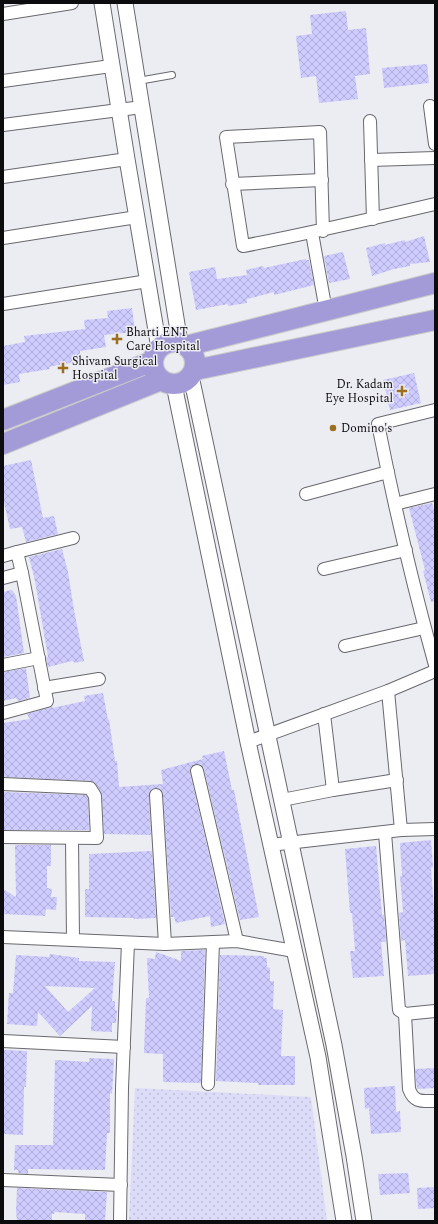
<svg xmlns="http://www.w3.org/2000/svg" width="438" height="1224" font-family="Spectral,serif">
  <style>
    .park { fill: url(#park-dots) }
    .building { fill: url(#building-cross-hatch); fill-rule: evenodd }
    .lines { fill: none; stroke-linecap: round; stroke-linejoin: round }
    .service-casing { stroke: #68686e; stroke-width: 8 }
    .minor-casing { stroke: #68686e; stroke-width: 14 }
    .tertiary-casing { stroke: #68686e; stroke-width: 17 }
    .trunk-casing { stroke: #cacaca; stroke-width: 22 }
    .service { stroke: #fff; stroke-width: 6 }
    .minor { stroke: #fff; stroke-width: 12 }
    .tertiary { stroke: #fff; stroke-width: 15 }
    .trunk { stroke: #a29bd8; stroke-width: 20 }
    .poi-dot { fill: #9c6f1f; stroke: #ececf3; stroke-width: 1.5 }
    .labels { text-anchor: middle; stroke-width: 3; stroke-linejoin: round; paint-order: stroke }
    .poi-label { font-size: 12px; fill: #0c0c0e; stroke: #ececf3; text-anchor: start }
  </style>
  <defs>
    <pattern id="park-dots" width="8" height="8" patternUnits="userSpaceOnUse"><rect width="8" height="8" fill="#dddcf8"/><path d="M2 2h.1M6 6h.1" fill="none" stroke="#bcbcd3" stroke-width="1.8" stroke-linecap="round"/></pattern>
    <pattern id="building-cross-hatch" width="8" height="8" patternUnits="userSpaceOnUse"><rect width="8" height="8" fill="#cecbff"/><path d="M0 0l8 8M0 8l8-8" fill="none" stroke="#b0add9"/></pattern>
  </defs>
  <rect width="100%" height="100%" fill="#ececf3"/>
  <!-- park -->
  <polygon class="park" points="135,1088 311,1097 327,1221 129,1221"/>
  <!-- building -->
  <g class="building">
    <polygon points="346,11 348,30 366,28 370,74 355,76 358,99 319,103 316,76 301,78 296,36 312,34 310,15"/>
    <polygon points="427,64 429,83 384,88 382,68"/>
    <polygon points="424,236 430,262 410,264 410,266 394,269 372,276 366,248 385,243 385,245 405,240 405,242"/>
    <polygon points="343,252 350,279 329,283 324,256"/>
    <polygon points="306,259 306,260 309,260 314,285 274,295 274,292 247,299 247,303 228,306 228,304 196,310 189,272 215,267 217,279 247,275 246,270 263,266 264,268"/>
    <polygon points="132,308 135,332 104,335 106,347 80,351 80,361 49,367 50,369 19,374 20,382 3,385 3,346 25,342 24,336 85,329 84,320 108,318 107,311"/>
    <polygon points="414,373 421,403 390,410 383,380"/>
    <polygon points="31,460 43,518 54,516 58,534 26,542 22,527 10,529 3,498 3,466"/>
    <polygon points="432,503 435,514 435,601 431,602 423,571 425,570 409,508"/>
    <polygon points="62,549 68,572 74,610 84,661 75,663 72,661 48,667 46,658 48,657 35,581 29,557"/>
    <polygon points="12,590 16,596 24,653 3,657 3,592"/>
    <polygon points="26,668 30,698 18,701 16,698 3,701 3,672"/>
    <polygon points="103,693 108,720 109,719 115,761 117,761 119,787 163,784 161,770 203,759 202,756 224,751 232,790 234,790 259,917 240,920 204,769 200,764 196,764 192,765 190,768 190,773 225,924 211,927 210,916 176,923 174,917 171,917 163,795 160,789 156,788 152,789 150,791 149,795 151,835 104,834 102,795 96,784 93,781 3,777 3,723 30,719 27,714 52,707 52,708 85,701 84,696"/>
    <polygon points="3,792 86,795 88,798 89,830 3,830"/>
    <polygon points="431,840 433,867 431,868 435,924 435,974 408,976 405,940 401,941 399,913 403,912 400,876 402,876 400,843"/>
    <polygon points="15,845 51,845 51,866 47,866 47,888 52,889 51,897 57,897 56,910 46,909 45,916 3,914 3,889 16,897"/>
    <polygon points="376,846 382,915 384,915 386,942 381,942 384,976 353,978 350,951 355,951 352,913 350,913 345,849"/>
    <polygon points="152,851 156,918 134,919 134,918 85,917 85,889 89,889 89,854"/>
    <polygon points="205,950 201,1083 163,1082 163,1054 144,1053 146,998 149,998 147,958 155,959 156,952 181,961 181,951"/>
    <path d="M50 954 79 958V961L115 962 112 1001H115V1010H117L116 1023H112V1032L91 1031 92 1006 60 1036 38 1012 37 1026 7 1024 9 993H13L16 955 49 957ZM45 986 95 988 68 1012Z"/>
    <polygon points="220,955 264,956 264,958 267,958 267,967 270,968 270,981 274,981 273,1009 283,1010 281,1056 295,1056 295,1085 258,1085 258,1083 216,1081"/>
    <polygon points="4,1050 27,1051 26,1087 24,1087 23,1135 3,1134"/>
    <polygon points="89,1058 114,1059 112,1094 110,1093 110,1133 107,1133 105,1170 28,1169 28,1174 18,1173 18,1170 14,1170 15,1145 53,1145 55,1060 89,1062"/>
    <polygon points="435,1068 435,1088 417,1089 415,1069"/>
    <polygon points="395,1086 396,1112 400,1111 401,1132 371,1134 369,1108 365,1109 364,1088"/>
    <polygon points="408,1173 410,1193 380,1195 378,1174"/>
    <polygon points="435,1187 435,1208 418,1209 417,1188"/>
    <polygon points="17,1188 107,1192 105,1221 85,1221 85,1214 55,1212 54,1214 52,1214 52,1221 17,1221 16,1211"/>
  </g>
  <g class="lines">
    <!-- service casing -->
    <g class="service-casing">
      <polyline id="service" points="138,81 172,75"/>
    </g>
    <!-- minor casing -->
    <g class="minor-casing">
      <g id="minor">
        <polyline points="3,14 72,3"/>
        <polyline points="3,81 111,66"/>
        <polyline points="430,106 435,144"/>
        <polyline points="370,121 373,219"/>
        <polyline points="3,125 142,107"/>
        <polyline points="371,160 435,158"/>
        <polyline points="3,177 127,159"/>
        <polyline points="232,184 322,180"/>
        <path d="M323 231 320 132 226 137 243 246C307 234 371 219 435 204"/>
        <polyline points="312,233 326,311"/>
        <polyline points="3,238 137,217"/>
        <polyline points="3,304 148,281"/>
        <path d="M435 410 378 424C394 505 413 586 435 665"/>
        <polyline points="306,494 388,472"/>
        <polyline points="395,504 435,494"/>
        <polyline points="17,552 73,538"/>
        <polyline points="3,556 17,552 22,573"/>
        <polyline points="324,569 406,550"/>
        <polyline points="3,578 22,573 47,701 3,713"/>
        <polyline points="345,646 424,628"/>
        <polyline points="3,665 39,658"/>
        <polyline points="44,688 99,679"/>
        <polyline points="388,691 401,830"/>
        <polyline points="324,714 333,790"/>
        <polyline points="248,742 388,691 435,671"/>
        <polyline points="197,771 237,941"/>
        <polyline points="3,784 90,788 95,796 97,838 3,837"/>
        <polyline points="156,795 165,944"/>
        <polyline points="282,800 333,790 397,780"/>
        <polyline points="385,833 399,1010 405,1014 435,1011"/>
        <polyline points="72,838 73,940"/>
        <polyline points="270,845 401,830 435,829"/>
        <polyline points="3,937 165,944 237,941 294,951"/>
        <path d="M405 1014 409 1089C414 1103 422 1101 435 1101"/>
        <polyline points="3,1041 124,1047"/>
        <polyline points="208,1084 213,942"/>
        <polyline points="3,1180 121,1185"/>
        <polyline points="120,1221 122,1088 128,943"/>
      </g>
    </g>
    <!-- tertiary casing -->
    <g class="tertiary-casing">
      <g id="tertiary">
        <polyline points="102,3 127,159 159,348"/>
        <polyline points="125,3 180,343"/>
        <polyline points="191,376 334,1045 354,1156 364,1221"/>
        <polyline points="174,385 248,742 318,1057 344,1221"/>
      </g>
    </g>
    <!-- trunk casing -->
    <g class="trunk-casing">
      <g id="trunk">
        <circle cx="174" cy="363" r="21"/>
        <polyline points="186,346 435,283"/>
        <polyline points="195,370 435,320"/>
        <polyline points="3,420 153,361"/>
        <polyline points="3,444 161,380"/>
      </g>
    </g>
    <!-- service -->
    <use href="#service" class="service"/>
    <!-- minor -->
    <use href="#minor" class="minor"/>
    <!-- tertiary -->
    <use href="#tertiary" class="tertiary"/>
    <!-- trunk -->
    <use href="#trunk" class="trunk"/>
  </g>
  <!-- markers -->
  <g class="poi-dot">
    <path d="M115 333h4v4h4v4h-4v4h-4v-4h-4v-4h4z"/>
    <path d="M61 362h4v4h4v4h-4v4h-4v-4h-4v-4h4z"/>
    <path d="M400 385h4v4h4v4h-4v4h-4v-4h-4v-4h4z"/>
    <circle cx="333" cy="428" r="4"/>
  </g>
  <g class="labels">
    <!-- poi labels -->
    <g class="poi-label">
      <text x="126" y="336">Bharti ENT<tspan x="126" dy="14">Care Hospital</tspan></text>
      <text x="72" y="365">Shivam Surgical<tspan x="72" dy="14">Hospital</tspan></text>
      <text x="393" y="388" text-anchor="end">Dr. Kadam<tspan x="393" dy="14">Eye Hospital</tspan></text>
      <text x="341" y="432">Domino's</text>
    </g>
  </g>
  <!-- border -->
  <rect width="438" height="1224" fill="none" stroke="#0c0c0e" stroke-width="8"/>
</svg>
